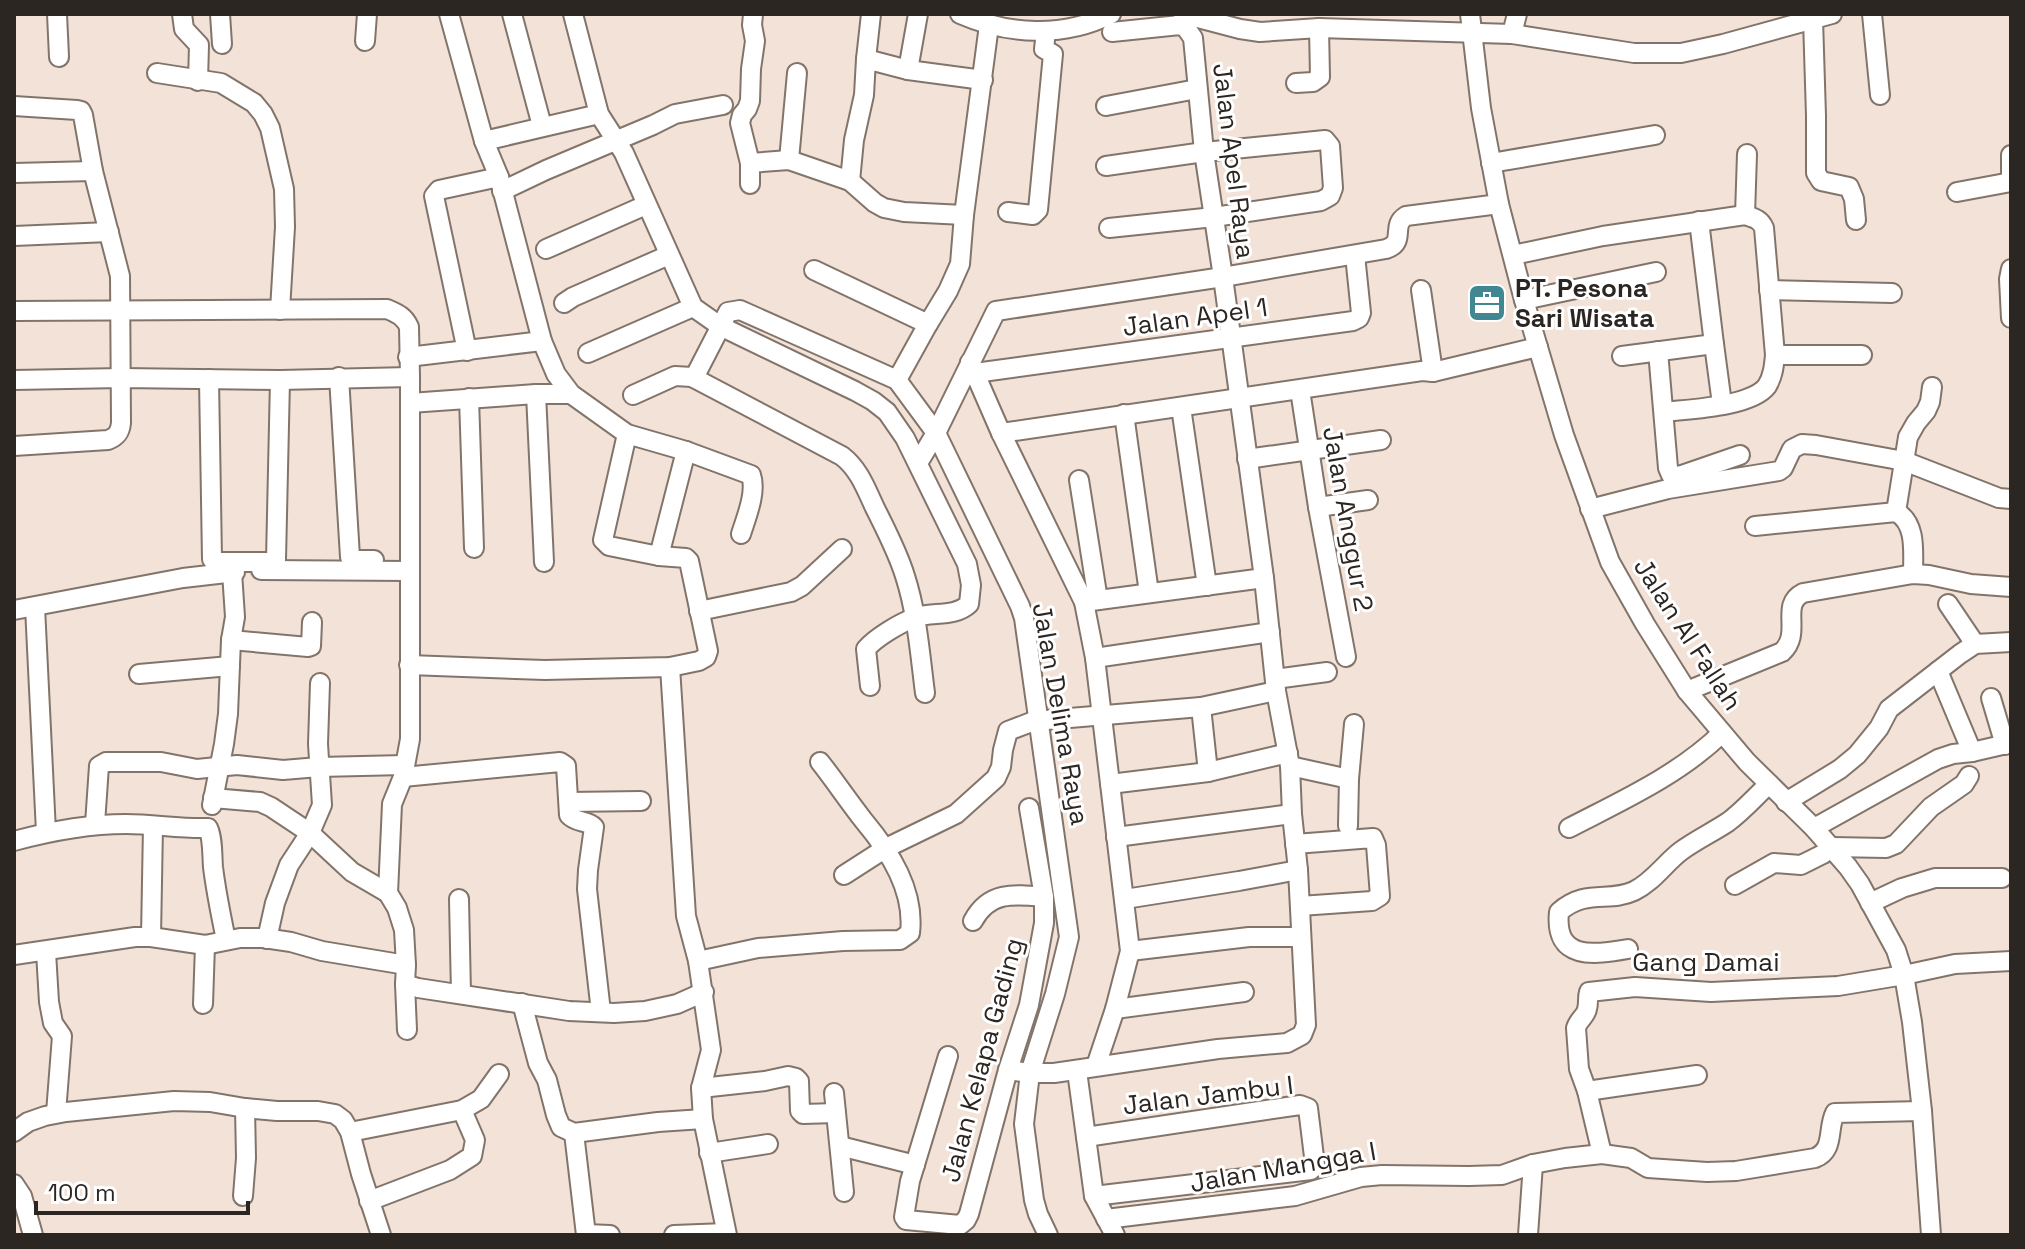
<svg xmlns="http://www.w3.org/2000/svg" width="2025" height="1249" font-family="'Space Grotesk',sans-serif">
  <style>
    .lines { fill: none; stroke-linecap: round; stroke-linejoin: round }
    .minor-casing { stroke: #83746a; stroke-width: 22 }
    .minor { stroke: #fff; stroke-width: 18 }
    .labels { text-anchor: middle; stroke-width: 6; stroke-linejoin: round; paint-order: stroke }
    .street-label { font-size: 26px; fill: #2c2622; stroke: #fff }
    .poi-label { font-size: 26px; font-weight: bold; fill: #2c2622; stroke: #fff; text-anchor: start }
  </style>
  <rect width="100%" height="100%" fill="#f3e2d7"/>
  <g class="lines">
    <!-- minor casing -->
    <g class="minor-casing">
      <g id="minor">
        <polyline points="57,14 59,57"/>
        <polyline points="182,14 184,29 199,45 198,81"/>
        <polyline points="220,14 222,44"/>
        <path d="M449 14 484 141 499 177 542 341 556 374 571 394 627 434 686 451 751 475C757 492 746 518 741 534"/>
        <polyline points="512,14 542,126"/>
        <path d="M573 14 599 114 624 153 693 307 720 326 855 391 873 401 887 412 905 438 967 564 971 585 969 604C954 618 931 611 914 618 900 623 875 638 866 649L870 686"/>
        <path d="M960 14C1008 35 1064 38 1111 14"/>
        <polyline points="1183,14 1240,29 1260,32 1319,28 1512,34 1634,53 1681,53 1723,44 1832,14"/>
        <polyline points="1470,14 1481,108 1499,204 1524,300 1564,435 1610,562 1645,624 1687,691 1747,762 1814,828 1848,867 1860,884 1896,950 1904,975 1912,1022 1922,1111 1931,1235"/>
        <polyline points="1872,14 1880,95"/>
        <polyline points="1813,19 1816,116 1816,173 1821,181 1849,187 1854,199 1856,220"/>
        <polyline points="1512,34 1517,14"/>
        <polyline points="365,41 367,14"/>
        <polyline points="866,59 871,14"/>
        <polyline points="908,70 918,14"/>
        <polyline points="157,73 221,83 254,103 263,114 270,128 284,189 285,227 280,310"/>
        <polyline points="1296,83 1313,82 1320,77 1319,28"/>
        <path d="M14 106 77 110 81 111 83 115 93 171 120 276 121 423C120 433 116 437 108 440L14 446"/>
        <polyline points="1106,106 1197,89"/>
        <polyline points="484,141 599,114"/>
        <polyline points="2011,155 2011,179"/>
        <polyline points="789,160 797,73"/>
        <polyline points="750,163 740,123 742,115 747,109 750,101 751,69 755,41 752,25 753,14"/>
        <polyline points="1491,163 1655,135"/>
        <polyline points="1106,166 1204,152 1325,140 1330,146 1333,188 1330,196 1321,201 1214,217 1109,228"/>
        <polyline points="14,173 93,171"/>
        <polyline points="850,181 854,140 864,95 866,59 908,70 983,80"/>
        <polyline points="750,184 750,163 789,160 850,181 875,203 884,208 904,212 964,215"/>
        <polyline points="502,191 546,170 653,125 675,114 723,105"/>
        <polyline points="1957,192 2011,182"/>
        <polyline points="1008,212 1033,215 1038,210 1053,54 1044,49 1046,31"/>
        <polyline points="1745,215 1747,154"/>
        <polyline points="14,236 109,232"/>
        <polyline points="546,249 646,205"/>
        <path d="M1513 255 1603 236 1745 215C1754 218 1760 219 1764 228L1775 355C1774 366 1773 376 1767 386 1751 407 1689 409 1664 412"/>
        <polyline points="2011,269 2009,279 2011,318"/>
        <polyline points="814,270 928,324 897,380"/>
        <polyline points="1421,290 1433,372"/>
        <polyline points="1769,290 1892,293"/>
        <polyline points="1524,300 1656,272"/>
        <polyline points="564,303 573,297 669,255"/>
        <path d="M14 311 387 309C398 314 404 316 409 327L410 377V739L403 777 392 804 388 893 397 908 404 930 406 965"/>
        <polyline points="928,324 948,291 960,264 964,215 989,25"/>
        <polyline points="1714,344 1722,404"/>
        <polyline points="467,351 434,196 439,190 499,177"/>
        <polyline points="1658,351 1668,468 1671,475 1679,476 1740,455"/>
        <polyline points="588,353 693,307"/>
        <polyline points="1775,355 1862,355"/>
        <polyline points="1622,356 1714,344 1699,221"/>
        <polyline points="408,357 542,341"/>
        <polyline points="970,362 1001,433 1084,602 1095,658 1130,951 1115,1009 1096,1066"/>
        <polyline points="975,373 1353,321 1359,318 1361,313 1355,255"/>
        <polyline points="339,377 350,557 355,560 374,560"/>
        <polyline points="694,378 728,312 740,310 897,380 936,433 1020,606 1024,618 1069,937 1055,994 1030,1073 1024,1124 1034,1200 1038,1214 1048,1235"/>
        <polyline points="209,379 212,559 214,562 272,562 276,560 280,380"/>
        <polyline points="14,380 122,378 280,380 410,377"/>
        <polyline points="1300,390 1318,507 1346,657"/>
        <polyline points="536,394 544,562"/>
        <path d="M633 395 675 376 692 377 842 456C859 469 866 489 875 508 886 530 898 553 905 576 917 613 920 654 925 693"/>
        <polyline points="469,398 474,548"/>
        <polyline points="410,403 536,394 571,394"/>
        <polyline points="1181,407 1207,586"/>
        <polyline points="1124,414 1149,593"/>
        <polyline points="1001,433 1422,371 1433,372 1538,347"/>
        <polyline points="1247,459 1381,440"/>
        <path d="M918 463 936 433 996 311 1223 277 1386 249C1407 242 1390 226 1406 216L1499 204"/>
        <polyline points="1079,480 1098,600"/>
        <polyline points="1318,507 1368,500"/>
        <polyline points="1590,509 1668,489 1779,471 1783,468 1792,449 1802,444 1816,445 1904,461 1999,498 2011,499"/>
        <polyline points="1896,512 1908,437 1916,423 1926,411 1930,402 1932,387"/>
        <path d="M1755 526 1896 512C1917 523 1913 553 1913 574"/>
        <polyline points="659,556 686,451"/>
        <polyline points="261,570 410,571"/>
        <polyline points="1084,602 1264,578"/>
        <polyline points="1948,604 1975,644"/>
        <polyline points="35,607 46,832"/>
        <polyline points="14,610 183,578 235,572"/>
        <polyline points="699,611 791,592 802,586 842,549"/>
        <polyline points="231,640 308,647 311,646 312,622"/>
        <polyline points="1095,658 1270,632"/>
        <polyline points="409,665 545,670 670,667 699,661 706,657 708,651 689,561 686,558 659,556 609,546 603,540 627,434"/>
        <polyline points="670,667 686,916 698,961 711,1050 701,1088 703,1119 727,1235"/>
        <polyline points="1938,671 1972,752"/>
        <polyline points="139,674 230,666"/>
        <polyline points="1275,679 1327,672"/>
        <path d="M1687 691 1782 652C1803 633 1779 605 1803 593L1913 574 1929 575 1971 584 2011 587"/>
        <polyline points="1991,698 2005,745"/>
        <polyline points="1201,707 1208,772"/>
        <polyline points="1290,766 1349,779 1348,826"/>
        <path d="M403 777 560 762 566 766 569 815C576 823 587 820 594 827L588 870 587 889 601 1012"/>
        <polyline points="1349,779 1354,724"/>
        <polyline points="1110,784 1208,772 1288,753"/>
        <polyline points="213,798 260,802 271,807 310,833 352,872 388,893"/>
        <polyline points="569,802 641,801"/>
        <polyline points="1786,802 1840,769 1857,755 1879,728 1889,709 1960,654 1975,644 2011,642"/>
        <polyline points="212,805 224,744 228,714 231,640 235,617 232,572"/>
        <polyline points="95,824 99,766 106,762 161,762 197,769 237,765 283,770 319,767 405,765"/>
        <path d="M1569 828C1621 801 1679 775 1722 733"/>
        <polyline points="1814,828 1938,759 1953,754 1972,752 2011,743"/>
        <polyline points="1116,837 1284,815"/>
        <path d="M14 841C51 831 88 824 126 824 154 824 181 829 208 828 213 838 212 855 213 867 216 892 221 916 226 940"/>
        <polyline points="1295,844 1373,838 1376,845 1380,896 1372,901 1300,906"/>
        <polyline points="844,875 886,848 956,814 996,778 1001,767 1003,750 1008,731 1034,721 1201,707 1276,691"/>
        <polyline points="1735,885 1774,863 1801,865 1823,854 1832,847 1886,848 1896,844 1931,807 1964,784 1969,776"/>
        <polyline points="459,899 461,994"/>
        <polyline points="1125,899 1239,881 1298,870"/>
        <polyline points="1870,903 1902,888 1935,878 2002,878"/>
        <path d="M973 921C989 891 1014 894 1044 897"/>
        <polyline points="151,937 153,826"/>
        <polyline points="267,939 275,903 289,865 310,833 322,805 318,744 320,683"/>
        <path d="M1628 949C1594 955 1554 961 1559 912 1586 888 1609 903 1634 891 1653 882 1665 863 1681 851 1696 840 1713 832 1728 822 1743 811 1756 796 1769 784"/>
        <polyline points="1130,951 1249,937 1301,937"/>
        <polyline points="46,952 49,1002 53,1023 62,1036 56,1113"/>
        <polyline points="14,955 135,937 151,937 205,945 240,938 264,938 291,942 322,951 406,965 405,984 418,988 569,1011 614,1013 645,1011 677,1004 704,992"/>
        <path d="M698 961 758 948 843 941 900 940 910 933C915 891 890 852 864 821 849 802 835 781 820 762"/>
        <polyline points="405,984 407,1030"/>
        <polyline points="522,1003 538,1063 547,1080 556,1115 561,1127 574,1133 658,1122 703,1119"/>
        <polyline points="203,1004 205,945"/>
        <polyline points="1115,1009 1244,992"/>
        <polyline points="948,1056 910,1181 904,1217 906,1220 960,1225 966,1220 969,1214 1008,1070 1029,1005 1044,923 1044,897 1029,808"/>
        <polyline points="1008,1070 1030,1073 1054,1073 1218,1049 1287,1043 1302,1035 1306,1025 1298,870 1292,814 1290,766 1276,691 1264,578 1223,277 1204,152 1193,38 1186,28 1180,25 1112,32"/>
        <polyline points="1077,1071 1094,1196 1115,1235"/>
        <polyline points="701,1088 765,1081 788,1076 796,1078 799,1081 800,1111 803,1114 836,1113"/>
        <polyline points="1587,1091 1697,1075"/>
        <polyline points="834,1093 844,1192"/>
        <polyline points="14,1132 28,1122 45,1116 66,1112 174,1101 210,1102 245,1108 277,1111 318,1111 335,1114 343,1120 350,1132 361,1174 381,1235"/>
        <polyline points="350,1132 462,1110 481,1099 499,1074"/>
        <polyline points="574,1133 586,1235"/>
        <polyline points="1086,1137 1300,1105 1308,1108 1315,1165 1311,1170 1094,1196"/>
        <polyline points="840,1146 915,1165"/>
        <polyline points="709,1153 768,1144"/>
        <path d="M1602 1154 1587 1091 1579 1069 1576 1028C1578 1020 1586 1016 1587 1009 1589 1003 1587 998 1589 992L1635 987 1711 992 1838 986 1904 975 1955 964 2011 961"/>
        <polyline points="14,1184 22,1196 33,1235"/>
        <polyline points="243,1196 246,1158 245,1108"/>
        <polyline points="369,1201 450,1170 472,1156 475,1140 462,1110"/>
        <path d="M1106 1219 1295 1196 1361 1177 1382 1175 1469 1176 1502 1175 1533 1164 1565 1158 1602 1154 1631 1158 1648 1168 1707 1172 1736 1171 1815 1158C1835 1150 1827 1129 1835 1113L1922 1111"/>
        <polyline points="586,1234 610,1235"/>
        <polyline points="674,1235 726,1233"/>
        <polyline points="1528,1235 1533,1164"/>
      </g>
    </g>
    <!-- minor -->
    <use href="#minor" class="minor"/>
  </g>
  <!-- icons -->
  <defs>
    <g id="office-square" transform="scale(2)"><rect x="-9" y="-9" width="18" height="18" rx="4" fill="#408791" stroke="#fff"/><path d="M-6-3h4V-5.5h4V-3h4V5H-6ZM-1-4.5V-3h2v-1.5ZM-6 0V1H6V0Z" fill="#fff"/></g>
  </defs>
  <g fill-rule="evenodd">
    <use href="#office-square" x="1487" y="303"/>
  </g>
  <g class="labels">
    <!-- street labels -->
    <g class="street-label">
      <text transform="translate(1234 161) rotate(83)" y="9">Jalan Apel Raya</text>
      <text transform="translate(1195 317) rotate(-8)" y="9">Jalan Apel 1</text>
      <text transform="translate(1348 519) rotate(80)" y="9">Jalan Anggur 2</text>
      <text transform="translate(1688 634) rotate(57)" y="9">Jalan Al Fallah</text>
      <text transform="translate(1061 714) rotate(80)" y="9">Jalan Delima Raya</text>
      <text x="1706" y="971">Gang Damai</text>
      <text transform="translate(982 1060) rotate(-75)" y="9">Jalan Kelapa Gading</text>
      <text transform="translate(1208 1095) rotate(-7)" y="9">Jalan Jambu I</text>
      <text transform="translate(1283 1167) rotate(-10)" y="9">Jalan Mangga I</text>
    </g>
    <!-- poi labels -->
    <g class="poi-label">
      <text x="1515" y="297">PT. Pesona<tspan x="1515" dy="30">Sari Wisata</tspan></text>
    </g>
  </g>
  <!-- border -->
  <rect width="2025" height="1249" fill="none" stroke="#2c2622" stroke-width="32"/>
  <!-- scale -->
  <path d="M36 1201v12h212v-12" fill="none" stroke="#2c2622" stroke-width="4"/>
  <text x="48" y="1201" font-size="24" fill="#2c2622" stroke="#ffffff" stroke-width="6" paint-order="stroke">100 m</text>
</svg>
